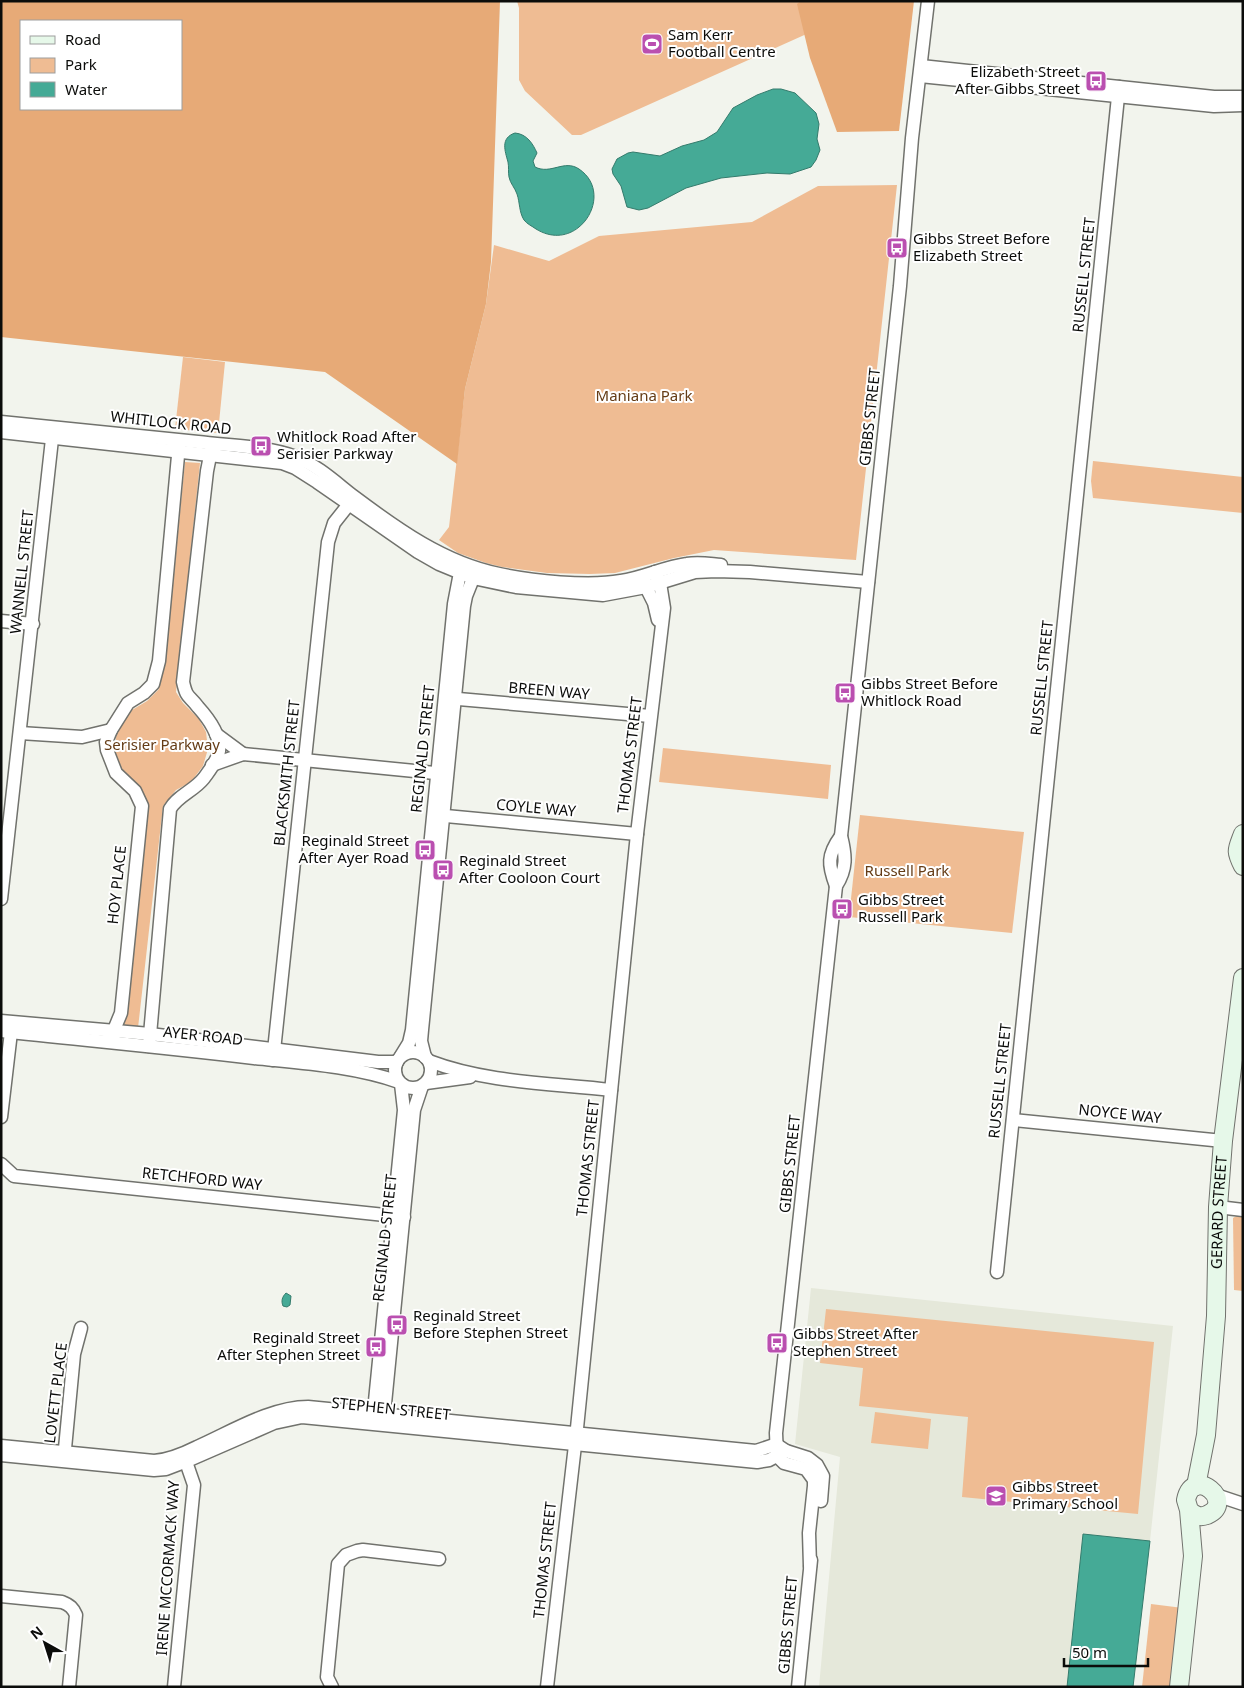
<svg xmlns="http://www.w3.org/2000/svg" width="1244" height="1688" font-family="'Noto Sans',sans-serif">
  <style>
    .built { fill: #e5e8da }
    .green { fill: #efbc93 }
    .forest { fill: #e7aa77; fill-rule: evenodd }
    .water { fill: #45aa96; stroke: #347b6c }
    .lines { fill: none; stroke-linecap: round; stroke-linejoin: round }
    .street-casing { stroke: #71726d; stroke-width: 15 }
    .secondary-casing { stroke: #71726d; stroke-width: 20 }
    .street { stroke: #fff; stroke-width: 12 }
    .secondary { stroke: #e6f8e9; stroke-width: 18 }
    .labels { text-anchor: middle; stroke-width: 4; stroke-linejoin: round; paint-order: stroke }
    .poi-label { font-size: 15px; fill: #0b0c0a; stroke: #fff; text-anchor: start }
    .street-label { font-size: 15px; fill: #0b0c0a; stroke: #fff }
    .park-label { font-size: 15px; fill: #653c16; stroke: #fff }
  </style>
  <rect width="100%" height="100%" fill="#f2f4ed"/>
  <!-- built -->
  <polygon class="built" points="811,1288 1173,1326 1150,1541 1083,1534 1067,1687 819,1687 840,1457 795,1444"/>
  <!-- green -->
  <g class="green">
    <polygon points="517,1 880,1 581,135 572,135 525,91 519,80 519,8"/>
    <polygon points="897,185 856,560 714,550 674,558 615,573 590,574 547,573 502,567 486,563 458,553 439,540 449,527 465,389 486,304 494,245 549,261 599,236 752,222 818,186"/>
    <polygon points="183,357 225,362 218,433 175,429"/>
    <polygon points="1093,461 1243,477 1243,513 1093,498 1091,481"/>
    <polygon points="185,462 200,463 176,692 183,703 199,719 206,732 208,749 203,766 191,782 176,790 163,806 138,1028 124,1027 147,803 120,769 115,755 116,737 122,721 132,710 147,701 159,689 170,613"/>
    <polygon points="663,748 831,765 828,799 659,782"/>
    <polygon points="860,815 1024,832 1012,933 849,917"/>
    <polygon points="1240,1214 1243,1214 1243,1291 1234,1290 1233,1218"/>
    <polygon points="826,1309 1154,1342 1138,1514 962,1497 968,1417 859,1406 863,1368 820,1363"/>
    <polygon points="875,1412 931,1419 928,1449 871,1443"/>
    <polygon points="1151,1604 1183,1608 1174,1687 1142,1687"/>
  </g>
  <!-- forest -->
  <g class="forest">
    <path d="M1 1H500L491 262 486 304 465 389 457 464 325 372 1 337ZM21 21H181V109H21Z"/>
    <polygon points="801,1 914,1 899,131 837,132 810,58 797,4"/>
  </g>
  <!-- water -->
  <g class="water">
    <polygon points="773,89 781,89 795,93 816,113 819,124 817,139 820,150 816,160 811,167 790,174 767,173 721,178 686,188 648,208 639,210 627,207 621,186 613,174 612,169 617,159 628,153 633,152 660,156 682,146 704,140 717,132 733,108 757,95"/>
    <path d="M515 133C527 134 533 144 537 153L533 161 535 167C551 175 564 159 579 169 616 194 578 255 536 229 532 226 527 224 524 220 519 212 520 203 517 194 515 188 510 183 509 177 508 172 509 167 508 162 505 151 500 138 515 133Z"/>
    <path d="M286 1293 291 1296 290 1305 287 1307 283 1306C281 1301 282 1297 286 1293Z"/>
    <polygon points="1083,1534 1150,1541 1133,1687 1067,1687"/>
  </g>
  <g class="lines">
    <!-- street casing -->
    <g class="street-casing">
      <g id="street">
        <polyline points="921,66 1214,97 1243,97"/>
        <polyline points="920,76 1214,106 1243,105"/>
        <path d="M1 422C67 429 133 435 198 442 229 446 267 446 296 457 318 466 335 482 353 496 397 529 444 563 499 574 532 581 588 587 621 581 643 578 664 567 687 564 699 562 709 564 721 565"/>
        <polyline points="1,432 282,463 295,468 317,482 418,552 439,564 473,578 516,587 603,595 646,587 695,572 716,571 750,572 868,582"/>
        <polyline points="643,581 654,603 658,620"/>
        <polyline points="1,621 33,624"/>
        <polyline points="447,698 650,716"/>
        <polyline points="20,733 82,737 111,730"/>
        <polyline points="216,734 243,754"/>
        <polyline points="212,765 243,754 445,774"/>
        <polyline points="435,815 637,834"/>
        <path d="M836 886C828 865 827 855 841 836"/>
        <polyline points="1,899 53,430"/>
        <polyline points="1,1021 150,1034 378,1062 397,1062"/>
        <path d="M1 1031C85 1040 170 1048 254 1058 302 1063 353 1066 399 1082"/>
        <polyline points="113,1042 114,1030 121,1013 142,806 135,791 116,773 107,750 106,742 111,730 128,703 144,693 153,684 159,661 179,445"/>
        <path d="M149 1046 170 809C178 795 194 791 204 778 209 771 218 760 219 751 221 736 208 718 198 707 188 694 187 699 183 682L207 471 212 446"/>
        <circle cx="413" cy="1070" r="18"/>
        <polyline points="401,1056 409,1043 412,1030 454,604 459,578 463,567"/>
        <polyline points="425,1057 421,1041 422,1030 464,606 466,596 476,571"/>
        <polyline points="273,1060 328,542 334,523 353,499"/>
        <path d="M429 1061C487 1083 550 1083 611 1090"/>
        <polyline points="426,1083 470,1077"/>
        <polyline points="1,1117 11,1032"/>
        <polyline points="1013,1120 1223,1141"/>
        <polyline points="1,1164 14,1176 404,1217"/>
        <polyline points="1218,1207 1243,1210"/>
        <polyline points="997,1272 1119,87"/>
        <polyline points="373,1421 404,1110 401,1084"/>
        <polyline points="383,1424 414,1110 422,1086"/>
        <path d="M1 1446 154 1461C169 1460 183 1454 197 1447 231 1432 271 1407 308 1407L756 1451 777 1444"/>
        <polyline points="780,1447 786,1451 808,1458 817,1465 823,1476 821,1501"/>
        <polyline points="1,1455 154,1470 166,1469 187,1461 274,1423 302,1417 757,1462 769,1460 786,1451"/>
        <polyline points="64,1459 74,1354 81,1328"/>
        <polyline points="1216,1495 1243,1504"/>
        <path d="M810 1566 809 1533 814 1486V1480L806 1469 784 1463 777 1456 776 1433 836 886C847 869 846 856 841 836L900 286 912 138 928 1"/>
        <path d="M1 1596 62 1602C70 1605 73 1608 76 1615L69 1687"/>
        <polyline points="174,1687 194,1485 184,1456"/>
        <polyline points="332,1687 327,1677 338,1564 346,1555 357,1551 363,1550 439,1559"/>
        <polyline points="547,1687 577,1428 637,834 664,608 660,583 655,572"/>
        <polyline points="798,1687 811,1560"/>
      </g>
    </g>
    <!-- secondary casing -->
    <g class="secondary-casing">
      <g id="secondary">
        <path d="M1243 834C1237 850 1235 850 1243 866"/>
        <path id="s1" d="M1196 1486 1206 1435 1216 1316 1218 1207 1223 1141 1243 978"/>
        <path d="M1179 1687 1193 1556 1189 1510 1186 1500C1193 1465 1237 1502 1207 1515 1199 1518 1194 1515 1189 1510"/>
      </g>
    </g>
    <!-- street -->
    <use href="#street" class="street"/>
    <!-- secondary -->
    <use href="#secondary" class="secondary"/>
  </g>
  <!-- icons -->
  <defs>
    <g id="stadium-square" transform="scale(1.125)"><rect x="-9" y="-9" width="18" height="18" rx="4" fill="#ba4fb0" stroke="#fff"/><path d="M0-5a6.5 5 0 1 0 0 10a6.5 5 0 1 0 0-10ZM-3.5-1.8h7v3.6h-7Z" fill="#fff"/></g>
    <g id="bus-square" transform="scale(1.125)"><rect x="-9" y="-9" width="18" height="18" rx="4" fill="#ba4fb0" stroke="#fff"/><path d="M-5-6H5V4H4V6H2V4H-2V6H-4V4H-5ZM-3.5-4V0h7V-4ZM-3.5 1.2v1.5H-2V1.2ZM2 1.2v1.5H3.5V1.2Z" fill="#fff"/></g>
    <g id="school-square" transform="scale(1.125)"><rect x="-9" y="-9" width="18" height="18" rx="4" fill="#ba4fb0" stroke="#fff"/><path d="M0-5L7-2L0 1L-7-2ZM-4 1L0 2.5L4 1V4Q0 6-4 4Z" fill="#fff"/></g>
  </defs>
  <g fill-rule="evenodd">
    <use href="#stadium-square" x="652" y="44"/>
    <use href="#bus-square" x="1096" y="81"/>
    <use href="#bus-square" x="897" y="248"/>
    <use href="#bus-square" x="261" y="446"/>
    <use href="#bus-square" x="845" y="693"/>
    <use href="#bus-square" x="425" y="850"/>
    <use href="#bus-square" x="443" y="870"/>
    <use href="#bus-square" x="842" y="909"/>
    <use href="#bus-square" x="397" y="1325"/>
    <use href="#bus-square" x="777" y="1343"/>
    <use href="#bus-square" x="376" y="1347"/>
    <use href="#school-square" x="996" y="1496"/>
  </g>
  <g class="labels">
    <!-- poi labels -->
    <g class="poi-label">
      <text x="668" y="40">Sam Kerr<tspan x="668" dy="17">Football Centre</tspan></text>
      <text x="1080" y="77" text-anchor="end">Elizabeth Street<tspan x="1080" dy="17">After Gibbs Street</tspan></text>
      <text x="913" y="244">Gibbs Street Before<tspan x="913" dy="17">Elizabeth Street</tspan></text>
      <text x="277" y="442">Whitlock Road After<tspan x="277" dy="17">Serisier Parkway</tspan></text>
      <text x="861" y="689">Gibbs Street Before<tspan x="861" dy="17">Whitlock Road</tspan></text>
      <text x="409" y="846" text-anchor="end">Reginald Street<tspan x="409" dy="17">After Ayer Road</tspan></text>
      <text x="459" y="866">Reginald Street<tspan x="459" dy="17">After Cooloon Court</tspan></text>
      <text x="858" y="905">Gibbs Street<tspan x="858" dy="17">Russell Park</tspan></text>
      <text x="413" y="1321">Reginald Street<tspan x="413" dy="17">Before Stephen Street</tspan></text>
      <text x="793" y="1339">Gibbs Street After<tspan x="793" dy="17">Stephen Street</tspan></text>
      <text x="360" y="1343" text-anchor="end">Reginald Street<tspan x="360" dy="17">After Stephen Street</tspan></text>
      <text x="1012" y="1492">Gibbs Street<tspan x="1012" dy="17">Primary School</tspan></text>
    </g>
    <!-- street labels -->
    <g class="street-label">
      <text transform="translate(1084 275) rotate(-84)" y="5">RUSSELL STREET</text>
      <text transform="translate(870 417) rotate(-84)" y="5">GIBBS STREET</text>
      <text transform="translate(171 423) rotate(6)" y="5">WHITLOCK ROAD</text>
      <text transform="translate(22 572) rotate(-84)" y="5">WANNELL STREET</text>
      <text transform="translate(1042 678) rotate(-84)" y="5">RUSSELL STREET</text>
      <text transform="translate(549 691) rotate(5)" y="5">BREEN WAY</text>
      <text transform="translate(423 749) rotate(-84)" y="5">REGINALD STREET</text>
      <text transform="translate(630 755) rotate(-83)" y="5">THOMAS STREET</text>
      <text transform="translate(287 773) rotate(-84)" y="5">BLACKSMITH STREET</text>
      <text transform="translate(536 808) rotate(5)" y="5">COYLE WAY</text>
      <text transform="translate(117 885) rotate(-84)" y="5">HOY PLACE</text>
      <text transform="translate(203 1036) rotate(6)" y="5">AYER ROAD</text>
      <text transform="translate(1000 1081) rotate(-84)" y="5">RUSSELL STREET</text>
      <text transform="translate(1120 1114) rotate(6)" y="5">NOYCE WAY</text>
      <text transform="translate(588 1158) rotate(-84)" y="5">THOMAS STREET</text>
      <text transform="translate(790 1164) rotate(-84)" y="5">GIBBS STREET</text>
      <text transform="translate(202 1179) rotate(6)" y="5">RETCHFORD WAY</text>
      <text dy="5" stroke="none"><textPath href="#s1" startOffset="275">GERARD STREET</textPath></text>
      <text transform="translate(385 1238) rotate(-84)" y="5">REGINALD STREET</text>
      <text transform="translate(56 1393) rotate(-83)" y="5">LOVETT PLACE</text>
      <text transform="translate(391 1409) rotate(6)" y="5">STEPHEN STREET</text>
      <text transform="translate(545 1560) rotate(-84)" y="5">THOMAS STREET</text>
      <text transform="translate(168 1568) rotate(-86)" y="5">IRENE MCCORMACK WAY</text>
      <text transform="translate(788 1625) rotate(-85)" y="5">GIBBS STREET</text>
    </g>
    <!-- park labels -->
    <g class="park-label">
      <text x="644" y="401">Maniana Park</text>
      <text x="162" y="750">Serisier Parkway</text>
      <text x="907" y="876">Russell Park</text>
    </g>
  </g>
  <!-- border -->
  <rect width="1244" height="1688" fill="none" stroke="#0b0c0a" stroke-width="5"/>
  <!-- legend -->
  <rect x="20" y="20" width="162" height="90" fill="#ffffff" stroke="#9d9e9d"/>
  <rect x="30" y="36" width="25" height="8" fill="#e6f8e9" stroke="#9d9e9d"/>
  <text x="65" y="45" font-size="15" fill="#0b0c0a">Road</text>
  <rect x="30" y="58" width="25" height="15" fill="#efbc93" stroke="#9d9e9d"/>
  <text x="65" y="70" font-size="15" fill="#0b0c0a">Park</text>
  <rect x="30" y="82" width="25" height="15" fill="#45aa96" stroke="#9d9e9d"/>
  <text x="65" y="95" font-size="15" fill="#0b0c0a">Water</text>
  <!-- north arrow -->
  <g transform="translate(45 1643) rotate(321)" stroke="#ffffff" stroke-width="4" paint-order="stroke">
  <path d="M0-4L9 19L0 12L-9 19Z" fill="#0b0c0a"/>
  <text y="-8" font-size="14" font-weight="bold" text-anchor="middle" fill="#0b0c0a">N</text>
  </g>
  <!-- scale -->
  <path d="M1064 1658v8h84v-8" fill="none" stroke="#0b0c0a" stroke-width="2.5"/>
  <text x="1072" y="1658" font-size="15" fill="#0b0c0a" stroke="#ffffff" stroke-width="4" paint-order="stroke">50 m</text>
</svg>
